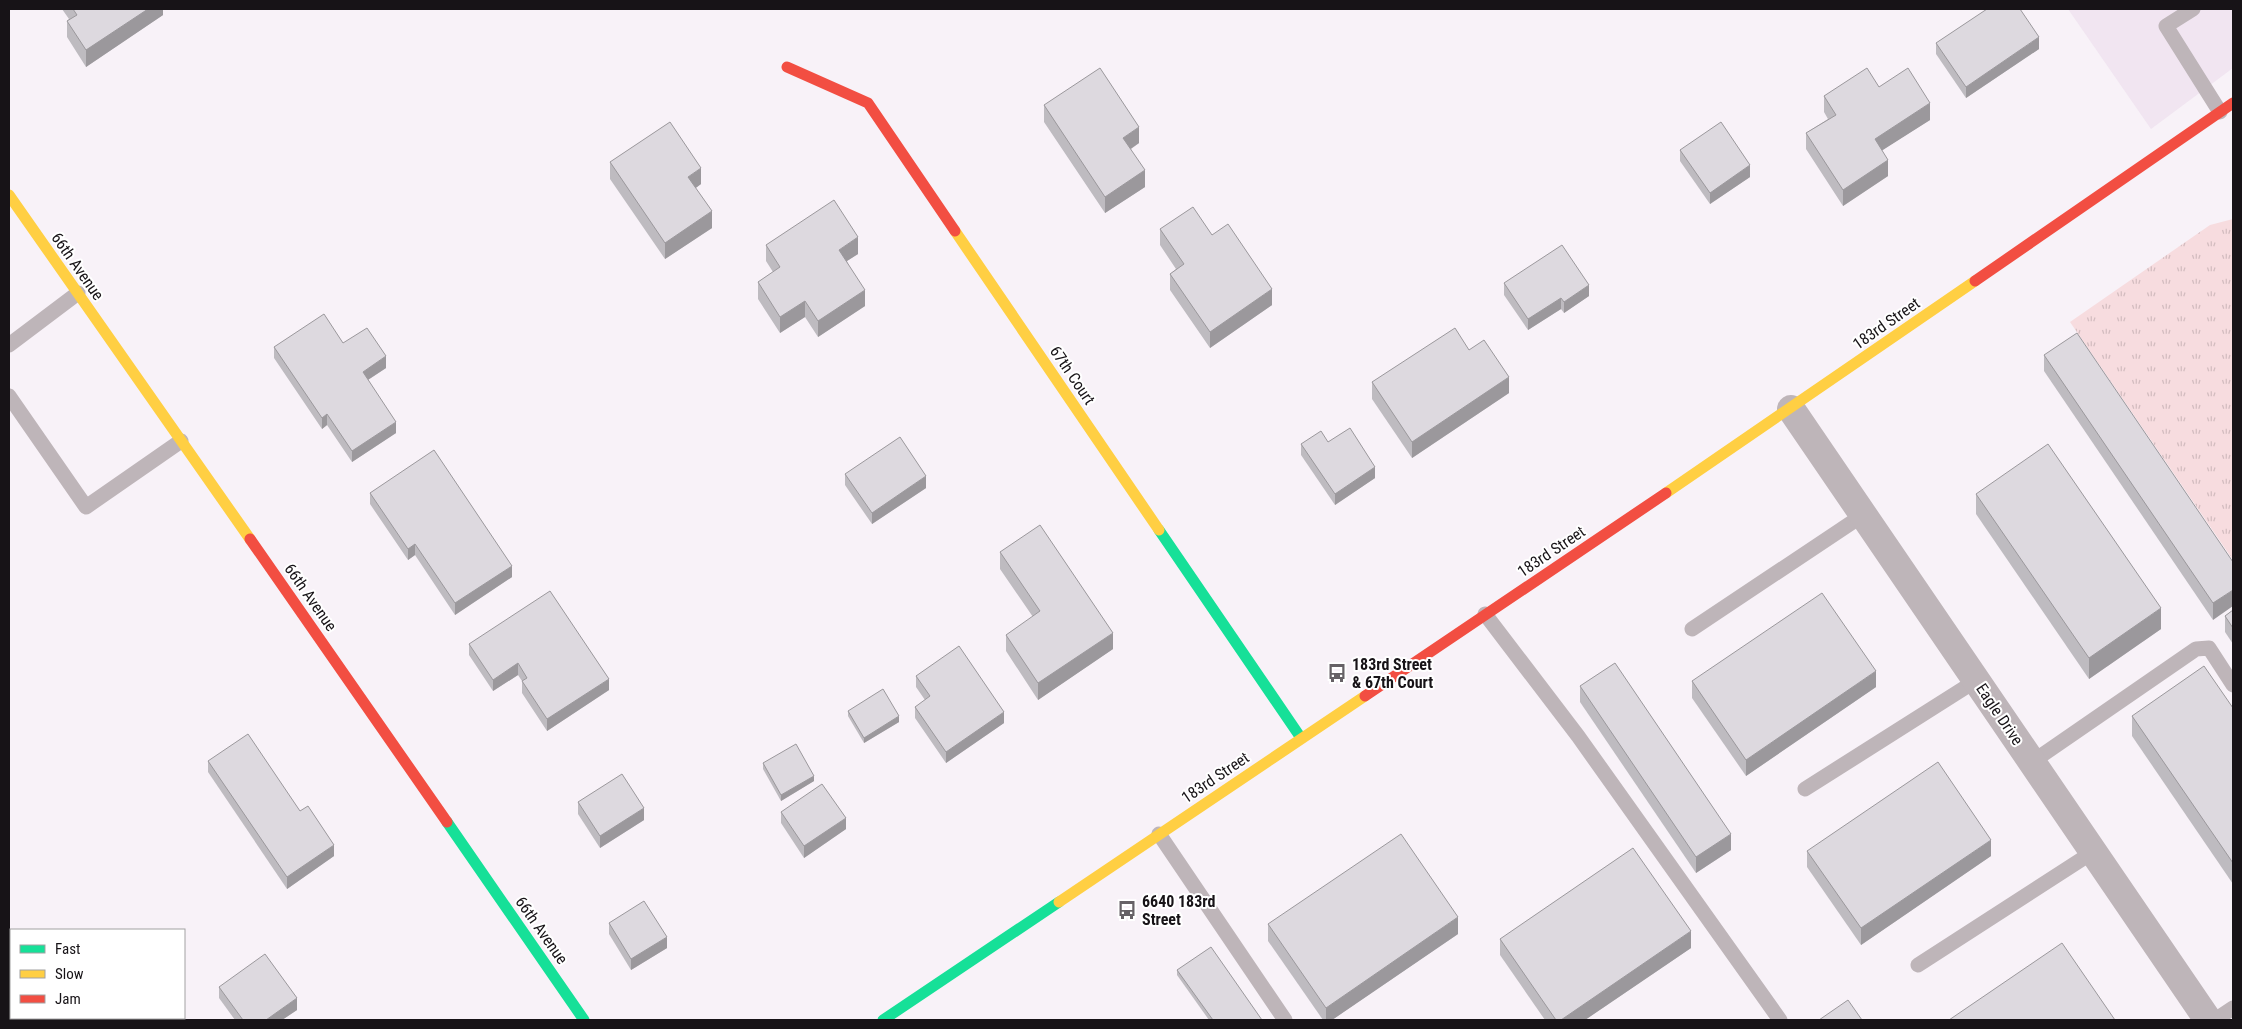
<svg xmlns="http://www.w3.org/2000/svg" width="2242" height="1029" font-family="'Roboto Condensed',sans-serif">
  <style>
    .built { fill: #f1e5f1 }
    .grass { fill: url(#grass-tufts) }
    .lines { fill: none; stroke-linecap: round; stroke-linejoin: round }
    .lane { stroke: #beb5b9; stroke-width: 15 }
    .street { stroke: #beb5b9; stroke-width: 28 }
    .fast { stroke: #16e098; stroke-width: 11 }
    .slow { stroke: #ffcf43; stroke-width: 11 }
    .jam { stroke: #f24e42; stroke-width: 11 }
    .wall { fill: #bebbc0 }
    .shaded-wall { fill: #9b989c }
    .building { fill: #ddd9df; stroke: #9b989c }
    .labels { text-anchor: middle; stroke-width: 4; stroke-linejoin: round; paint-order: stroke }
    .street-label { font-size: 16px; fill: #171317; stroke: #fff }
    .poi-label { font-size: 16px; font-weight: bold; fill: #171317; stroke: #fff; text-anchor: start }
  </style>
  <defs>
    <pattern id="grass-tufts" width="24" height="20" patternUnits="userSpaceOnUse" patternTransform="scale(1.25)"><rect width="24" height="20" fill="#f7dcdf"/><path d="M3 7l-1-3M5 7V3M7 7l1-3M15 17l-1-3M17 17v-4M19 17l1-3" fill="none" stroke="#d3bcbf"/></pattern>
  </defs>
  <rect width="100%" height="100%" fill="#f8f2f8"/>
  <!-- built -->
  <polygon class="built" points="2068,9 2233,9 2233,68 2151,129"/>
  <!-- grass -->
  <polygon class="grass" points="2233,219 2233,560 2070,322 2210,225"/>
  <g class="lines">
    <!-- lane -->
    <g class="lane">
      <polyline points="2193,9 2166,26 2220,112"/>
      <polyline points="9,345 78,293"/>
      <polyline points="9,396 86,507 181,441"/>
      <polyline points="1485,614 1578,736 1780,1020"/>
      <polyline points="1692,629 1863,515"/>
      <polyline points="2032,762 2196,649 2209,648 2233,685"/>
      <polyline points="1805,789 1977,680"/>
      <polyline points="1159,834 1285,1020"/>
      <polyline points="1918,965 2093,852"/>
      <polyline points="2215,1020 2233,1008"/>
    </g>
    <!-- street -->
    <polyline class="street" points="1791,409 2208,1020"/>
    <!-- fast -->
    <g class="fast">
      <polyline points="1159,530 1301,738"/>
      <polyline points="447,822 584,1020"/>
      <polyline points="883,1020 1059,902"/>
    </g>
    <!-- slow -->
    <g class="slow">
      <polyline points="9,195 250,539"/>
      <polyline points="955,231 1159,530"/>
      <polyline points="1666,493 1975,281"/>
      <polyline points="1059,902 1365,696"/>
    </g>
    <!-- jam -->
    <g class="jam">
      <polyline points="787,67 868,103 955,231"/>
      <polyline points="1975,281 2233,103"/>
      <polyline points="250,539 447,822"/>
      <polyline points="1365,696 1666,493"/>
    </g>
  </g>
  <!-- wall -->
  <g class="wall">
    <polygon points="62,9 163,9 163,15 86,67 67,37 67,21 69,19"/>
    <polygon points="1936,43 2039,49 1966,98 1936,54"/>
    <polygon points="1879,87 1930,120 1882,150 1888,176 1843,206 1806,149 1806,133 1828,119 1824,112 1824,96"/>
    <polygon points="1044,105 1139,143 1131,149 1145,187 1105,213 1044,122"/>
    <polygon points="1680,150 1750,177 1710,204 1680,161"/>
    <polygon points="610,162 701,184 695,188 712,228 665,259 610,179"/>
    <polygon points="1160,229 1212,235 1272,305 1210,348 1170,290 1170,274 1176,269 1160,245"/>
    <polygon points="766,245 858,254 847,261 865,306 818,337 805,317 780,333 758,299 758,282 773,272 766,261"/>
    <polygon points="1504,283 1589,296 1564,313 1561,309 1528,330 1504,295"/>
    <polygon points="343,343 386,368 368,380 396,433 352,462 327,425 322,429 274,358 274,347"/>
    <polygon points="1469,350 1509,393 1412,458 1372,399 1372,382"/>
    <polygon points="2044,355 2233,562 2213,620 2044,371"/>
    <polygon points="1328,442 1375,478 1335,505 1301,455 1301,444"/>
    <polygon points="845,474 926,488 872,524 845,485"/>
    <polygon points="370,493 512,577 455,615 415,555 408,560 370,504"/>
    <polygon points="1976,494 2161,629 2089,679 1976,514"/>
    <polygon points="1000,552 1113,649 1038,700 1006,651 1006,635 1033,617 1000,569"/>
    <polygon points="2233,610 2233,644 2225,632 2225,616"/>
    <polygon points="469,644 609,690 547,731 522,693 522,681 518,675 493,691 469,655"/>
    <polygon points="916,676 1004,723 946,763 915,718 915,707 925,700 916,687"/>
    <polygon points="1692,681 1876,687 1746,776 1692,698"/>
    <polygon points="1580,686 1731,850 1696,873 1580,702"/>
    <polygon points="2233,708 2233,884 2132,736 2132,716"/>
    <polygon points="848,711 899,722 864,743 848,716"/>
    <polygon points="208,761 300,811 334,856 287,889 208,772"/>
    <polygon points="763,763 814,781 781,801 763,769"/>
    <polygon points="578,802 644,820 600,848 578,814"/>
    <polygon points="781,812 846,829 804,858 781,823"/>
    <polygon points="1807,851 1991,856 1861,945 1807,867"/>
    <polygon points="609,923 667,948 631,970 609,934"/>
    <polygon points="1268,924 1458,934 1332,1020 1323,1020 1268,941"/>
    <polygon points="1500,939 1691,948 1585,1020 1545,1020 1500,955"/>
    <polygon points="1177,970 1262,1020 1209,1020 1177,975"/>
    <polygon points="219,987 297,1010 282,1020 235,1020 219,998"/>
  </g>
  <!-- shaded-wall -->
  <g class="shaded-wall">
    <polygon points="148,9 163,9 163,15 86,67 86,50"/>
    <polygon points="2039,37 2039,49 1966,98 1966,87"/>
    <polygon points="1930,103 1930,120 1875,155 1875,139"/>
    <polygon points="1139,127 1139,143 1123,154 1123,138"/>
    <polygon points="1888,160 1888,176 1843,206 1843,190"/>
    <polygon points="1750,165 1750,177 1710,204 1710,193"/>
    <polygon points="701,168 701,184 688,194 688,177"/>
    <polygon points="1145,170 1145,187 1105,213 1105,197"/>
    <polygon points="712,211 712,228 665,259 665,243"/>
    <polygon points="858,237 858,254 839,266 839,250"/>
    <polygon points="1589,285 1589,296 1564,313 1564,302"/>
    <polygon points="1272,289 1272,305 1210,348 1210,332"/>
    <polygon points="865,290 865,306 818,337 818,321"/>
    <polygon points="1561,298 1561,309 1528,330 1528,319"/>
    <polygon points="805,301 805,317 780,333 780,317"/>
    <polygon points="386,356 386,368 363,383 363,372"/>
    <polygon points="1509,377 1509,393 1412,458 1412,442"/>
    <polygon points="327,414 327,425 322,429 322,418"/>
    <polygon points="396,422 396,433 352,462 352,451"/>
    <polygon points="1375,467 1375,478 1335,505 1335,494"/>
    <polygon points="926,476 926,488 872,524 872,513"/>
    <polygon points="415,544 415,555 408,560 408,549"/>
    <polygon points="512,566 512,577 455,615 455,603"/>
    <polygon points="2233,590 2233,606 2213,620 2213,603"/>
    <polygon points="2161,608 2161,629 2089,679 2089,658"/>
    <polygon points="1113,633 1113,649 1038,700 1038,683"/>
    <polygon points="518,663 518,675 493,691 493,680"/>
    <polygon points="1876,671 1876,687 1746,776 1746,760"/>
    <polygon points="609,679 609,690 547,731 547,719"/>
    <polygon points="1004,712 1004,723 946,763 946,752"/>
    <polygon points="899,716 899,722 864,743 864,738"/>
    <polygon points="814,776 814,781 781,801 781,795"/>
    <polygon points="644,808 644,820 600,848 600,836"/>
    <polygon points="846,818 846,829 804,858 804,846"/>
    <polygon points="1731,834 1731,850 1696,873 1696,857"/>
    <polygon points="1991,840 1991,856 1861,945 1861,928"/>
    <polygon points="334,845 334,856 287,889 287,877"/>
    <polygon points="1458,917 1458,934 1332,1020 1326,1020 1326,1008"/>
    <polygon points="1691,931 1691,948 1585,1020 1561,1020"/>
    <polygon points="667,937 667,948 631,970 631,959"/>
    <polygon points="297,998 297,1010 282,1020 266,1020"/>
  </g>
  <!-- building -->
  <g class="building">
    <polygon points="73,9 148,9 86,50 67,21 77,15"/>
    <polygon points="1987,9 2020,9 2039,37 1966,87 1936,43"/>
    <polygon points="1100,68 1139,127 1123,138 1145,170 1105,197 1044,105"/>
    <polygon points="1867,68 1879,87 1908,68 1930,103 1875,139 1888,160 1843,190 1806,133 1836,115 1824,96"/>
    <polygon points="670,122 701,168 688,177 712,211 665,243 610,162"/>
    <polygon points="1721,122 1750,165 1710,193 1680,150"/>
    <polygon points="834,200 858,237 839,250 865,290 818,321 805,301 780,317 758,282 780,267 766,245"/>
    <polygon points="1193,207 1212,235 1228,224 1272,289 1210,332 1170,274 1184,264 1160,229"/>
    <polygon points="1562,245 1589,285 1564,302 1561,298 1528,319 1504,283"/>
    <polygon points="324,314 343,343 367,328 386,356 363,372 396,422 352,451 327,414 322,418 274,347"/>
    <polygon points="1455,328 1469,350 1484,340 1509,377 1412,442 1372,382"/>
    <polygon points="2077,333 2233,562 2233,590 2213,603 2044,355"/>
    <polygon points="1350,428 1375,467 1335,494 1301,444 1321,431 1328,442"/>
    <polygon points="900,437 926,476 872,513 845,474"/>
    <polygon points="2048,444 2161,608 2089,658 1976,494"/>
    <polygon points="434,450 512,566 455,603 415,544 408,549 370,493"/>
    <polygon points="1040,525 1113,633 1038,683 1006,635 1040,611 1000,552"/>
    <polygon points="550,591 609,679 547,719 522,681 527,678 518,663 493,680 469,644"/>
    <polygon points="1822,593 1876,671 1746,760 1692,681"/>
    <polygon points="2233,610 2233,628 2225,616"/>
    <polygon points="959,646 1004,712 946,752 915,707 930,696 916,676"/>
    <polygon points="1615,663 1731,834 1696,857 1580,686"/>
    <polygon points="2204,666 2233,708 2233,863 2132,716"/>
    <polygon points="883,689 899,716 864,738 848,711"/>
    <polygon points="248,734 300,811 308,806 334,845 287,877 208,761"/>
    <polygon points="796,744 814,776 781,795 763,763"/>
    <polygon points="1938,762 1991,840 1861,928 1807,851"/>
    <polygon points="622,774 644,808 600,836 578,802"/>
    <polygon points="822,784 846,818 804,846 781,812"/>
    <polygon points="1401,834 1458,917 1326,1008 1268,924"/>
    <polygon points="1633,848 1691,931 1561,1020 1556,1020 1500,939"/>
    <polygon points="644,901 667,937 631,959 609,923"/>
    <polygon points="2062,943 2115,1020 1949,1020"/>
    <polygon points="1211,947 1262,1020 1213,1020 1177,970"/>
    <polygon points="265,954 297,998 266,1020 243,1020 219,987"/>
    <polygon points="1848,1000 1862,1020 1819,1020"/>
  </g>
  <!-- icons -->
  <defs>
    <g id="bus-bare" transform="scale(1.5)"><path d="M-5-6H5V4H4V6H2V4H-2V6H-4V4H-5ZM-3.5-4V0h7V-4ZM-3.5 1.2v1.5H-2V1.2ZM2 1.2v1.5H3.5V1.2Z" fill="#666166" stroke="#fff" stroke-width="2.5" paint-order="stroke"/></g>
  </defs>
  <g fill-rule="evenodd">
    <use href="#bus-bare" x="1337" y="673"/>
    <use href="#bus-bare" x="1127" y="910"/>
  </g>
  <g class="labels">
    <!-- street labels -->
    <g class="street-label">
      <text transform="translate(78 266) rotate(55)" y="6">66th Avenue</text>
      <text transform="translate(1886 323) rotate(-35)" y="6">183rd Street</text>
      <text transform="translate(1073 375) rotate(56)" y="6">67th Court</text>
      <text transform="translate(1551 551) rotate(-34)" y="6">183rd Street</text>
      <text transform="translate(311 597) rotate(55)" y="6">66th Avenue</text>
      <text transform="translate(2000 714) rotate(56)" y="6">Eagle Drive</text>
      <text transform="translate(1215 777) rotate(-34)" y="6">183rd Street</text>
      <text transform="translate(542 930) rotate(55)" y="6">66th Avenue</text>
    </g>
    <!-- poi labels -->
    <g class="poi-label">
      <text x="1352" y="670">183rd Street<tspan x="1352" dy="18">&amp; 67th Court</tspan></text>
      <text x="1142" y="907">6640 183rd<tspan x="1142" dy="18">Street</tspan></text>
    </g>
  </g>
  <!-- border -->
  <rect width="2242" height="1029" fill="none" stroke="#171317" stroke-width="20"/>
  <!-- legend -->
  <rect x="10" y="929" width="175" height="90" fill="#ffffff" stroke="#a2a1a2"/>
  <rect x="20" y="945" width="25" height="8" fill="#16e098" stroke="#a2a1a2"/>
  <text x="55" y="954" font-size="15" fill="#171317">Fast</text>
  <rect x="20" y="970" width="25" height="8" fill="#ffcf43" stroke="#a2a1a2"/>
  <text x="55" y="979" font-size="15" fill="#171317">Slow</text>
  <rect x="20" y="995" width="25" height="8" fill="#f24e42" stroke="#a2a1a2"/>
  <text x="55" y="1004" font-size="15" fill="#171317">Jam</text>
</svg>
